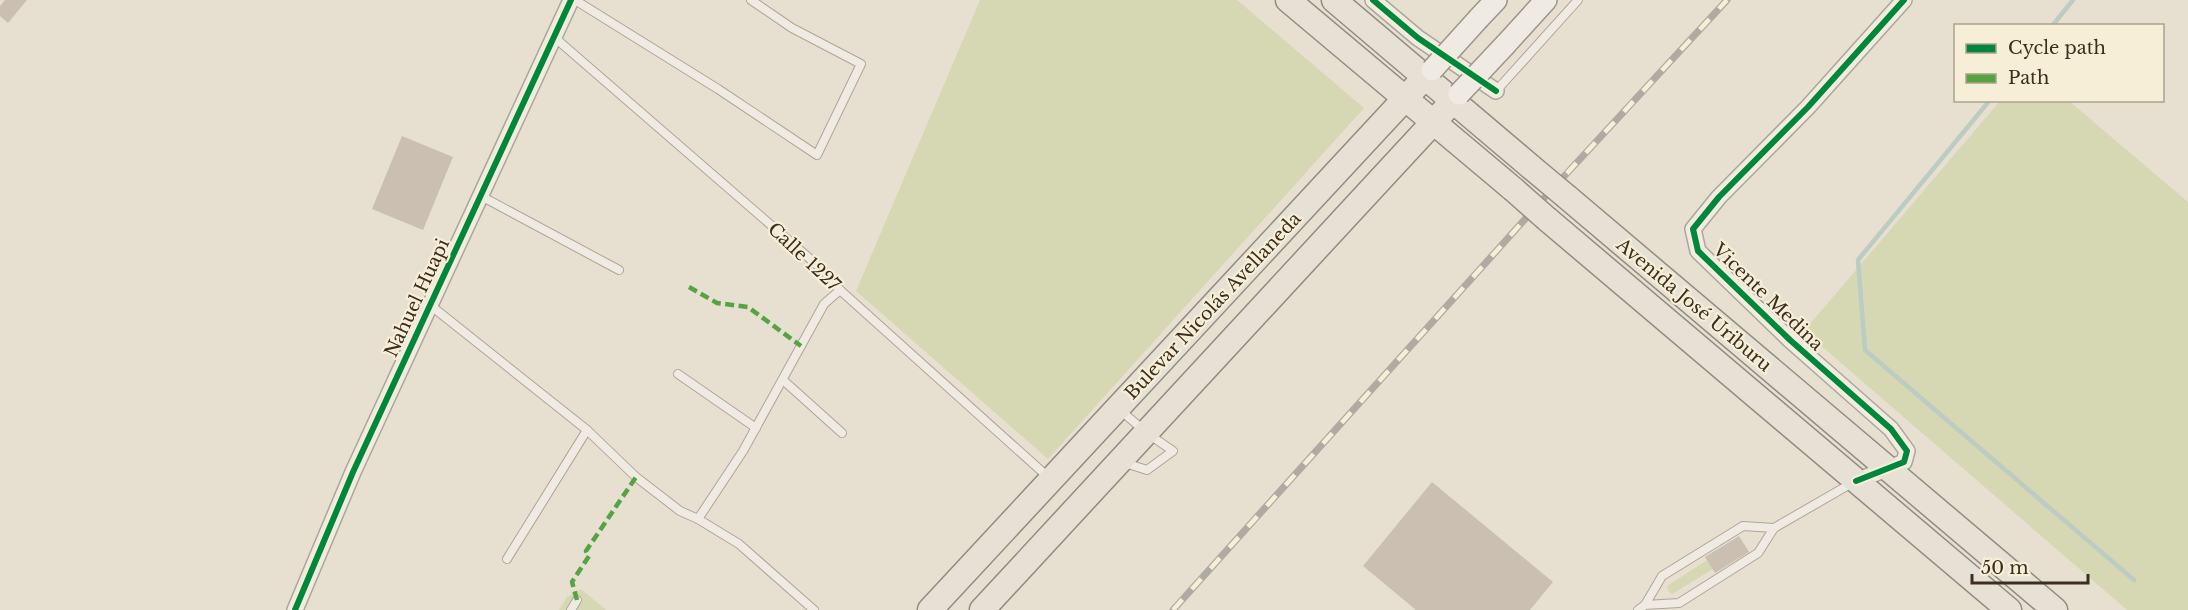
<svg xmlns="http://www.w3.org/2000/svg" width="2188" height="610" font-family="'Libre Baskerville',serif">
  <style>
    .green { fill: #d6d7b3 }
    .lines { fill: none; stroke-linecap: round; stroke-linejoin: round }
    .stream { stroke: #bcccc2; stroke-width: 4.5 }
    .building { fill: #cbbfb2 }
    .lane-casing { stroke: #ada599; stroke-width: 10 }
    .street-casing { stroke: #ada599; stroke-width: 18 }
    .secondary-casing { stroke: #9c958a; stroke-width: 24 }
    .primary-casing { stroke: #928b80; stroke-width: 27 }
    .lane { stroke: #efebe3; stroke-width: 8 }
    .street { stroke: #efebe3; stroke-width: 15 }
    .secondary { stroke: #efebe3; stroke-width: 21 }
    .primary { stroke: #e6e1d4; stroke-width: 24 }
    .rail-casing { stroke: #afaaa2; stroke-width: 7 }
    .rail { stroke: #f7eed8; stroke-width: 4.5; stroke-dasharray: 14; stroke-linecap: butt }
    .secondary-bridge-casing { stroke: #9c958a; stroke-width: 24; stroke-linecap: butt }
    .primary-bridge-casing { stroke: #928b80; stroke-width: 27; stroke-linecap: butt }
    .secondary-bridge { stroke: #efebe3; stroke-width: 21 }
    .primary-bridge { stroke: #e6e1d4; stroke-width: 24 }
    .quiet { stroke: #54a441; stroke-width: 4.5; stroke-dasharray: 9 4.5; stroke-linecap: butt }
    .cycleway-casing { stroke: #f7eed8; stroke-width: 10 }
    .cycleway { stroke: #00873e; stroke-width: 6 }
    .labels { text-anchor: middle; stroke-width: 4.5; stroke-linejoin: round; paint-order: stroke }
    .street-label { font-size: 18px; fill: #3d2e20; stroke: #f7eed8 }
  </style>
  <rect width="100%" height="100%" fill="#e7e0d1"/>
  <!-- green -->
  <g class="green">
    <polygon points="980,0 1237,0 1364,108 1048,459 856,291"/>
    <polygon points="2000,101 2069,101 2188,202 2188,610 2127,610 1804,331"/>
    <polygon points="1707,560 1713,569 1672,594 1669,592 1667,586"/>
    <polygon points="581,589 606,610 559,610 567,597"/>
  </g>
  <g class="lines">
    <!-- stream -->
    <g class="stream">
      <polyline points="2052,26 2073,0"/>
      <polyline points="1990,100 1858,260 1865,350 2134,580"/>
    </g>
  </g>
  <!-- building -->
  <g class="building">
    <polygon points="5,0 27,0 8,23 0,16 0,6"/>
    <polygon points="402,136 453,157 423,230 372,209"/>
    <polygon points="1432,482 1553,582 1530,610 1416,610 1363,566"/>
    <polygon points="1739,536 1749,552 1715,573 1705,557"/>
  </g>
  <g class="lines">
    <!-- lane casing -->
    <g class="lane-casing">
      <g id="lane">
        <polyline points="575,0 718,89 817,155 861,64 792,28 751,0"/>
        <polyline points="554,37 824,271 840,290 1048,477"/>
        <polyline points="1496,91 1578,0"/>
        <polyline points="481,196 619,270"/>
        <polyline points="430,305 587,430 636,477 680,511 698,519 739,544 814,610"/>
        <polyline points="678,374 756,428"/>
        <polyline points="783,380 842,433"/>
        <polyline points="1120,410 1147,433 1173,451 1147,470 1125,463"/>
        <polyline points="698,519 743,451 824,304 840,290"/>
        <polyline points="507,559 587,430"/>
        <polyline points="1645,605 1679,603 1758,553 1774,528 1852,483"/>
        <polyline points="571,610 577,600"/>
        <polyline points="1638,610 1645,605 1662,576 1743,526 1774,528"/>
      </g>
    </g>
    <!-- street casing -->
    <g class="street-casing">
      <g id="street">
        <polyline points="1373,0 1418,38 1496,91"/>
        <polyline points="1856,481 1904,462 1907,451 1891,429 1790,340 1698,251 1693,229 1719,197 1808,107 1904,0"/>
        <polyline points="295,610 353,472 571,0"/>
      </g>
    </g>
    <!-- secondary casing -->
    <g class="secondary-casing">
      <g id="secondary">
        <polyline points="1479,18 1496,0"/>
        <polyline points="1506,44 1546,0"/>
      </g>
    </g>
    <!-- primary casing -->
    <g class="primary-casing">
      <g id="primary">
        <polyline points="1288,0 1513,189"/>
        <polyline points="1334,0 1531,167"/>
        <polyline points="1567,197 2055,610"/>
        <polyline points="1547,219 2009,610"/>
        <polyline points="930,610 1425,77"/>
        <polyline points="982,610 1453,101"/>
      </g>
    </g>
    <!-- lane -->
    <use href="#lane" class="lane"/>
    <!-- street -->
    <use href="#street" class="street"/>
    <!-- secondary -->
    <use href="#secondary" class="secondary"/>
    <!-- primary -->
    <use href="#primary" class="primary"/>
    <!-- rail casing -->
    <g class="rail-casing">
      <polyline id="rail" points="1173,610 1545,197 1727,0"/>
    </g>
    <!-- rail -->
    <use href="#rail" class="rail"/>
    <!-- secondary-bridge casing -->
    <g class="secondary-bridge-casing">
      <g id="secondary-bridge">
        <polyline points="1432,70 1479,18"/>
        <polyline points="1459,94 1506,44"/>
      </g>
    </g>
    <!-- primary-bridge casing -->
    <g class="primary-bridge-casing">
      <g id="primary-bridge">
        <polyline points="1531,167 1567,197"/>
        <polyline points="1513,189 1547,219"/>
      </g>
    </g>
    <!-- secondary-bridge -->
    <use href="#secondary-bridge" class="secondary-bridge"/>
    <!-- primary-bridge -->
    <use href="#primary-bridge" class="primary-bridge"/>
    <!-- quiet -->
    <g class="quiet">
      <polyline points="689,287 717,303 748,307 801,346"/>
      <polyline points="577,600 572,582 589,556 586,551 636,477"/>
    </g>
    <!-- cycleway casing -->
    <g class="cycleway-casing">
      <g id="cycleway">
        <polyline points="1373,0 1418,38 1496,91"/>
        <polyline points="1856,481 1904,462 1907,451 1891,429 1790,340 1698,251 1693,229 1719,197 1808,107 1904,0"/>
        <polyline points="295,610 353,472 571,0"/>
      </g>
    </g>
    <!-- cycleway -->
    <use href="#cycleway" class="cycleway"/>
  </g>
  <g class="labels">
    <!-- street labels -->
    <g class="street-label">
      <text transform="translate(804 257) rotate(43)" y="6">Calle 1227</text>
      <text transform="translate(1768 297) rotate(44)" y="6">Vicente Medina</text>
      <text transform="translate(417 298) rotate(-65)" y="6">Nahuel Huapi</text>
      <text transform="translate(1694 305) rotate(40)" y="6">Avenida José Uriburu</text>
      <text transform="translate(1213 306) rotate(-47)" y="6">Bulevar Nicolás Avellaneda</text>
    </g>
  </g>
  <!-- legend -->
  <rect x="1954" y="24" width="210" height="78" fill="#f7eed8" stroke="#ada18e" stroke-width="1.5"/>
  <rect x="1966" y="44" width="30" height="9" fill="#00873e" stroke="#ada18e" stroke-width="1.5"/>
  <text x="2008" y="54" font-size="18" fill="#3d2e20">Cycle path</text>
  <rect x="1966" y="74" width="30" height="9" fill="#54a441" stroke="#ada18e" stroke-width="1.5"/>
  <text x="2008" y="84" font-size="18" fill="#3d2e20">Path</text>
  <!-- scale -->
  <path d="M1972 574v9h116v-9" fill="none" stroke="#3d2e20" stroke-width="3"/>
  <text x="1981" y="574" font-size="18" fill="#3d2e20" stroke="#f7eed8" stroke-width="4.5" paint-order="stroke">50 m</text>
</svg>
